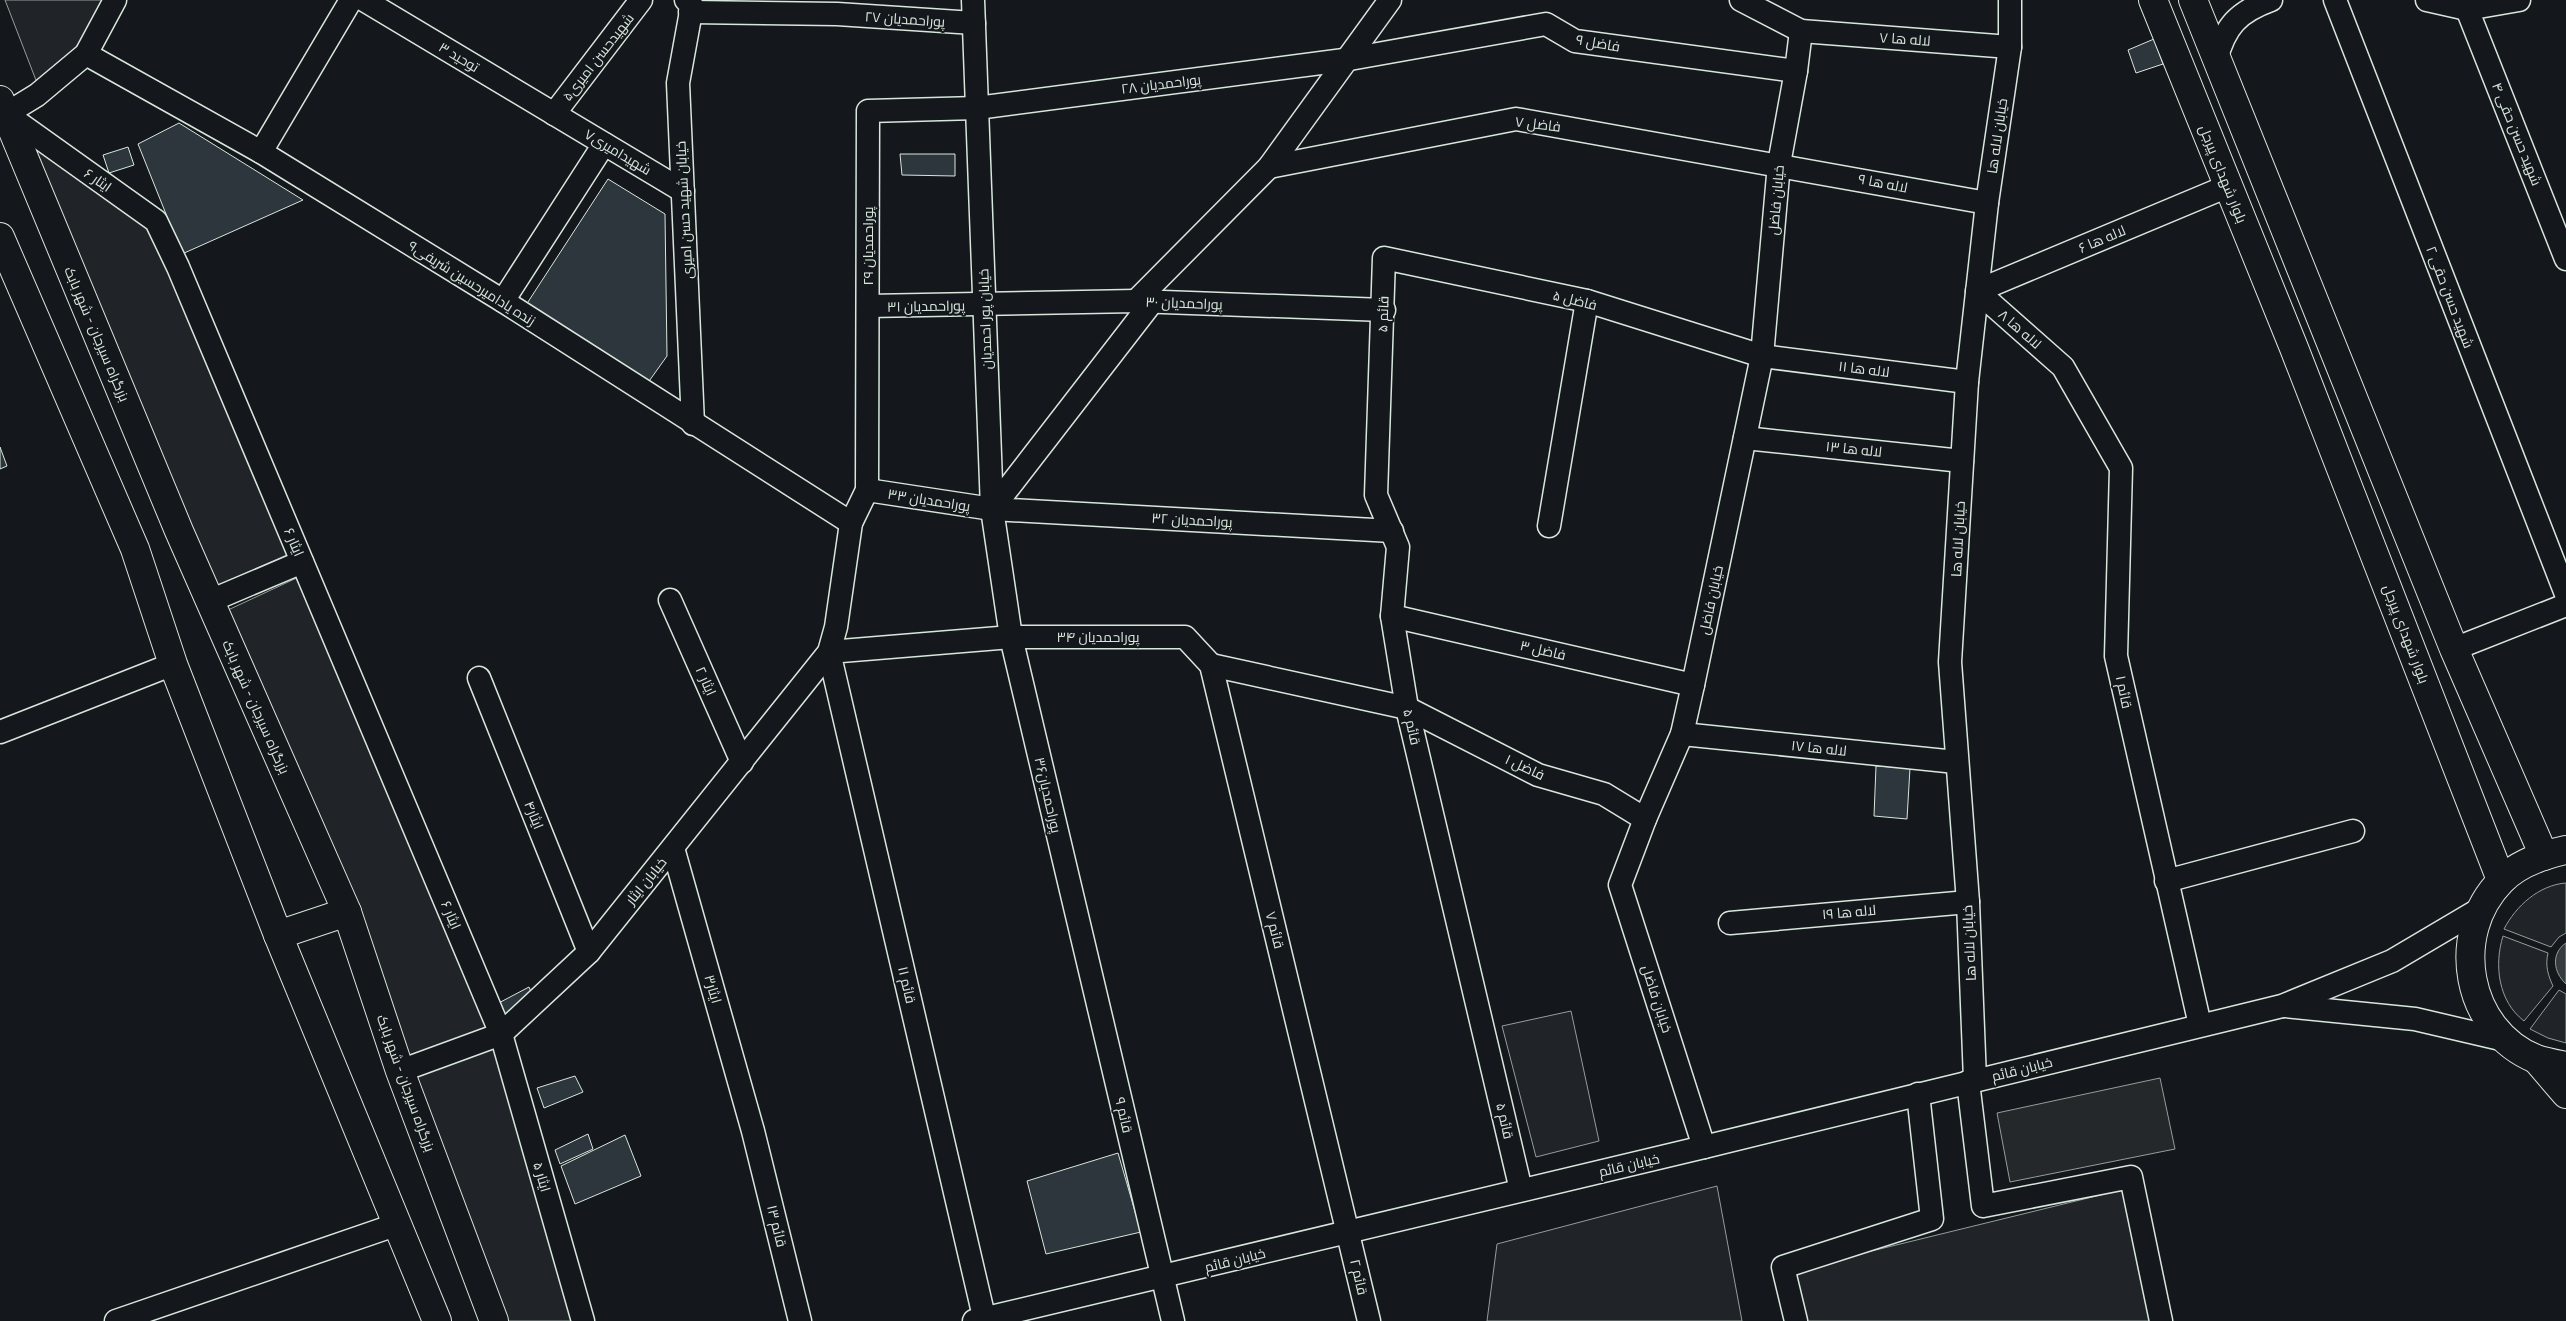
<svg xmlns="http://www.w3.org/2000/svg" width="2566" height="1321" font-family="'IBM Plex Serif',Cairo,serif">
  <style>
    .green { fill: #202428; stroke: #939e99 }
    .parking { fill: #24282b; stroke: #939e99 }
    .water { fill: #363b3e; stroke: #939e99 }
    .building { fill: #2c363c; stroke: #d8e6dc }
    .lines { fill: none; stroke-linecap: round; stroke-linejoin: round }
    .minor-casing { stroke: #d8e6dc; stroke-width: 25 }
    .major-casing { stroke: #d8e6dc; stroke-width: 30 }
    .highway-casing { stroke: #d8e6dc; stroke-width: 30 }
    .minor { stroke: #14181c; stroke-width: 22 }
    .major { stroke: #14181c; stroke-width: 28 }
    .highway { stroke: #14181c; stroke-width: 28 }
    .labels { text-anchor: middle; stroke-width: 4; stroke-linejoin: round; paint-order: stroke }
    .street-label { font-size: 14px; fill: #d8e6dc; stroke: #14181c }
  </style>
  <rect width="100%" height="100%" fill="#14181c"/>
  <!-- green -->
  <g class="green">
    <polygon points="5,0 107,0 78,55 39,88"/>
    <polygon points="26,140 152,225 289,554 214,587"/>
    <polygon points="301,576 488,1027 404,1061 228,610"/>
    <path d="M2566 883V933L2559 937 2551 947 2504 929C2516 906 2539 885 2566 883Z"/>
    <path d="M2503 936 2548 953C2545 966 2548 975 2553 986L2524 1021C2498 1001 2494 965 2503 936Z"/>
    <polygon points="2559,990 2566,994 2566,1043 2548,1038 2530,1029"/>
    <polygon points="1571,1011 1599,1141 1536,1157 1502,1026"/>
    <polygon points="497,1043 573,1321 502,1321 411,1074"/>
    <polygon points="1717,1186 1742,1321 1487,1321 1497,1244"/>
    <polygon points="2125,1189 2151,1321 1807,1321 1794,1270"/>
  </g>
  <!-- parking -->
  <polygon class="parking" points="2160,1078 2175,1149 2010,1182 1997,1113"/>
  <!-- water -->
  <path class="water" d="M2566 943V984C2553 972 2551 953 2566 943Z"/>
  <!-- building -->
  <g class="building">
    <polygon points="2154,39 2163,64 2136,73 2128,50"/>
    <polygon points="179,123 303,200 182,254 138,144"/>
    <polygon points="128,147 134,165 109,173 103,155"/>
    <polygon points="900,154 955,154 955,176 902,175"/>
    <polygon points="608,179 665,214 667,356 647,384 526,305"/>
    <polygon points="0,447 7,466 0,469"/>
    <polygon points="1876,766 1910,768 1907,819 1874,816"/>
    <polygon points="529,987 534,999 503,1028 493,1006"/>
    <polygon points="575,1076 583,1092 544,1108 537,1088"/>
    <polygon points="588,1134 593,1149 560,1164 555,1150"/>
    <polygon points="625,1135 641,1176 575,1204 561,1166"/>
    <polygon points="1118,1153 1141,1232 1046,1254 1027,1181"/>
  </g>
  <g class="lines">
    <!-- minor casing -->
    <g class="minor-casing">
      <g id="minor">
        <polyline points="115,0 86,54 37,95 6,114 156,221 178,267 501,1034 583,1321"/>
        <polyline points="364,0 683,191"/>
        <polyline points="686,0 692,6 678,83 693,424"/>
        <polyline points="973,0 992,509 1011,637 1173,1321"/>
        <polyline points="1741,0 1801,31 2010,47"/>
        <polyline points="2335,0 2566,594"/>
        <polyline points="2427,0 2467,9 2519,0"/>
        <polyline points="2467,9 2566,259"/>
        <polyline points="690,12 837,14 974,23"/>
        <polyline points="86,54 261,152 503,301 851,523"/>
        <path d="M2216 60C2225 26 2238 12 2271 0"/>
        <polyline points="554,114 641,0"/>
        <polyline points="261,152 351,0"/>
        <polyline points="1269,167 1516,119 1987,203"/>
        <polyline points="503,301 604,144"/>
        <polyline points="1136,301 1269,167 1390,0"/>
        <polyline points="868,306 1136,301 1384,310"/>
        <polyline points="1745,438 1962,461"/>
        <polyline points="867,490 992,509 1392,531"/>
        <polyline points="992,509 1152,302"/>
        <polyline points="1549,526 1587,301"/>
        <polyline points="670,600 742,762"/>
        <polyline points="210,601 302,562"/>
        <polyline points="1392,616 1693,685"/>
        <polyline points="2454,649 2566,605"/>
        <polyline points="1211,665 1407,708 1538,775 1604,794 1645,819"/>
        <polyline points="479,678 589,952"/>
        <polyline points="0,732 173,664"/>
        <polyline points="1682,734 1956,762"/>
        <polyline points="673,848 753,1131 800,1321"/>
        <polyline points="2166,881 2353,831"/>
        <polyline points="1730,923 1968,902"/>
        <polyline points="2285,1006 2415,1019 2505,1040"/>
        <polyline points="2200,1025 2116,656 2121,468 2063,367 1977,291 2228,186"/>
        <polyline points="400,1071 501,1034 589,952 829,652 836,627 851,523 867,490 868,111 977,108 1344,60 1546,24 1575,41 1796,71"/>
        <polyline points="1975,1080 1968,902 1950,662 1967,382 1987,203 2010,47 2010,0"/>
        <polyline points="1968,1082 1983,1206 2131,1177 2161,1321"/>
        <polyline points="1704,1147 1620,885 1645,819 1682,734 1693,685 1762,356 1779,164 1796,71 1801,31"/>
        <polyline points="1521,1190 1407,708 1392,616 1398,547 1376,495 1384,258 1587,301 1762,356 1967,382"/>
        <polyline points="116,1321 398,1224"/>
        <polyline points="974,1321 1704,1147 2282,1006 2392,961 2480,909"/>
        <polyline points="985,1321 829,652 1011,637 1185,637 1211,665 1369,1321"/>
        <polyline points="1796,1321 1783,1267 1932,1219 1918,1094"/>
      </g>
    </g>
    <!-- major casing -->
    <g class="major-casing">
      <g id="major">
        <polyline points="2153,0 2294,348 2501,880"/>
        <polyline points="2193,0 2454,649 2544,856"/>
        <path d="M2566 850C2543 855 2518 863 2501 881 2449 934 2465 1030 2536 1059 2545 1062 2556 1064 2566 1066"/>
        <polyline points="2536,1059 2566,1094"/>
      </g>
    </g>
    <!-- highway casing -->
    <g class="highway-casing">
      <g id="highway">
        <polyline points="0,100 179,531 347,912 400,1071 494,1321"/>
        <polyline points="0,237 135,549 173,664 278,935 437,1321"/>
        <polyline points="278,935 347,912"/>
      </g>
    </g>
    <!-- minor -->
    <use href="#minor" class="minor"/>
    <!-- major -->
    <use href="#major" class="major"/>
    <!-- highway -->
    <use href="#highway" class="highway"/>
  </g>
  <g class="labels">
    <!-- street labels -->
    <g class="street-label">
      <text transform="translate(905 19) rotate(4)" y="5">پوراحمدیان ۲۷</text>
      <text transform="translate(1905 39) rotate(4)" y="5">لاله ها ۷</text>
      <text transform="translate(1598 43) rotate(10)" y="5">فاضل ۹</text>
      <text transform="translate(459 57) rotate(31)" y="5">توحید ۳</text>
      <text transform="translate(598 57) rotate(-52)" y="5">شهیدحسن امیری۵</text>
      <text transform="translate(1161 84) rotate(-7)" y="5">پوراحمدیان ۲۸</text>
      <text transform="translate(1538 124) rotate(7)" y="5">فاضل ۷</text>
      <text transform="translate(2517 134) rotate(68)" y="5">شهید حسن حقی ۴</text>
      <text transform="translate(1997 136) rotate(-82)" y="5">خیابان لاله ها</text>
      <text transform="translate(618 152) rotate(31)" y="5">شهیدامیری۷</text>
      <text transform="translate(2223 174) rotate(68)" y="5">بلوار شهدای پیرجل</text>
      <text transform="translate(98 180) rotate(35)" y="5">ایثار ۶</text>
      <text transform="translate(1883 183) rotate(11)" y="5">لاله ها ۹</text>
      <text transform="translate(1776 200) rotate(-85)" y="5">خیابان فاضل</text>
      <text transform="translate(684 210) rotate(-93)" y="5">خیابان شهید حسن امیری</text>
      <text transform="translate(2102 239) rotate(-23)" y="5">لاله ها ۶</text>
      <text transform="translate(868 246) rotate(-90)" y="5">پوراحمدیان ۲۹</text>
      <text transform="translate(472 283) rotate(32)" y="5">زنده یادامیرحسین شریفی۹</text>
      <text transform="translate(2450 297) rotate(69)" y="5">شهید حسن حقی ۲</text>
      <text transform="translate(1575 300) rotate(14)" y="5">فاضل ۵</text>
      <text transform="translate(1184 303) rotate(2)" y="5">پوراحمدیان ۳۰</text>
      <text transform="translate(926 306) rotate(-1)" y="5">پوراحمدیان ۳۱</text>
      <text transform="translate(1383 314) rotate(-88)" y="5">قائم ۵</text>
      <text transform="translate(985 319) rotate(-92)" y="5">خیابان پور احمدیان</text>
      <text transform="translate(2020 329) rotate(41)" y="5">لاله ها ۸</text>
      <text transform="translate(97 334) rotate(67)" y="5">بزرگراه سیرجان - شهر بابک</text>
      <text transform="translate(1864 369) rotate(7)" y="5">لاله ها ۱۱</text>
      <text transform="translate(1854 449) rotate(6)" y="5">لاله ها ۱۳</text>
      <text transform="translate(929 500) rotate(9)" y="5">پوراحمدیان ۳۳</text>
      <text transform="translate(1192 520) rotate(3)" y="5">پوراحمدیان ۳۲</text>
      <text transform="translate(1958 539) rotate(-87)" y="5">خیابان لاله ها</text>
      <text transform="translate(294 542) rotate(67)" y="5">ایثار ۶</text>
      <text transform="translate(1711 600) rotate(-78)" y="5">خیابان فاضل</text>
      <text transform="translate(2406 634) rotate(69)" y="5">بلوار شهدای پیرجل</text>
      <text x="1098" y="642">پوراحمدیان ۳۴</text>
      <text transform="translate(1543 650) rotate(13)" y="5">فاضل ۳</text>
      <text transform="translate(706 681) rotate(66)" y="5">ایثار ۲</text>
      <text transform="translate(2124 692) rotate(78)" y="5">قائم ۱</text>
      <text transform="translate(256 707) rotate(66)" y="5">بزرگراه سیرجان - شهر بابک</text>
      <text transform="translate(1412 727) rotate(77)" y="5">قائم ۵</text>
      <text transform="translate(1819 748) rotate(6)" y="5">لاله ها ۱۷</text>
      <text transform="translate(1525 767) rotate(25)" y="5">فاضل ۱</text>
      <text transform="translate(1048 795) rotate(77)" y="5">پوراحمدیان۳۶</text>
      <text transform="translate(534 815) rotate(68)" y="5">ایثار۴</text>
      <text transform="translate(646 881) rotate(-51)" y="5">خیابان ایثار</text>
      <text transform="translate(1849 912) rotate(-5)" y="5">لاله ها ۱۹</text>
      <text transform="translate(451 915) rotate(67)" y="5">ایثار ۶</text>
      <text transform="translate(1275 930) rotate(76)" y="5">قائم ۷</text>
      <text transform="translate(1969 943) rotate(-93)" y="5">خیابان لاله ها</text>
      <text transform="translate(907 985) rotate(77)" y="5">قائم ۱۱</text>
      <text transform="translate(713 989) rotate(74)" y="5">ایثار۳</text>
      <text transform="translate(1657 999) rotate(72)" y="5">خیابان فاضل</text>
      <text transform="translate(2022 1069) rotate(-14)" y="5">خیابان قائم</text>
      <text transform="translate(406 1083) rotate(70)" y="5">بزرگراه سیرجان - شهر بابک</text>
      <text transform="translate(1124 1115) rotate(77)" y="5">قائم ۹</text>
      <text transform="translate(1505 1121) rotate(77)" y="5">قائم ۵</text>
      <text transform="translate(1629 1165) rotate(-13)" y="5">خیابان قائم</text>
      <text transform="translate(542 1177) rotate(74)" y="5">ایثار ۵</text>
      <text transform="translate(777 1226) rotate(76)" y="5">قائم ۱۳</text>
      <text transform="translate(1235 1260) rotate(-14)" y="5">خیابان قائم</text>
      <text transform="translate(1359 1277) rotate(77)" y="5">قائم ۲</text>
    </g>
  </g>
</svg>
